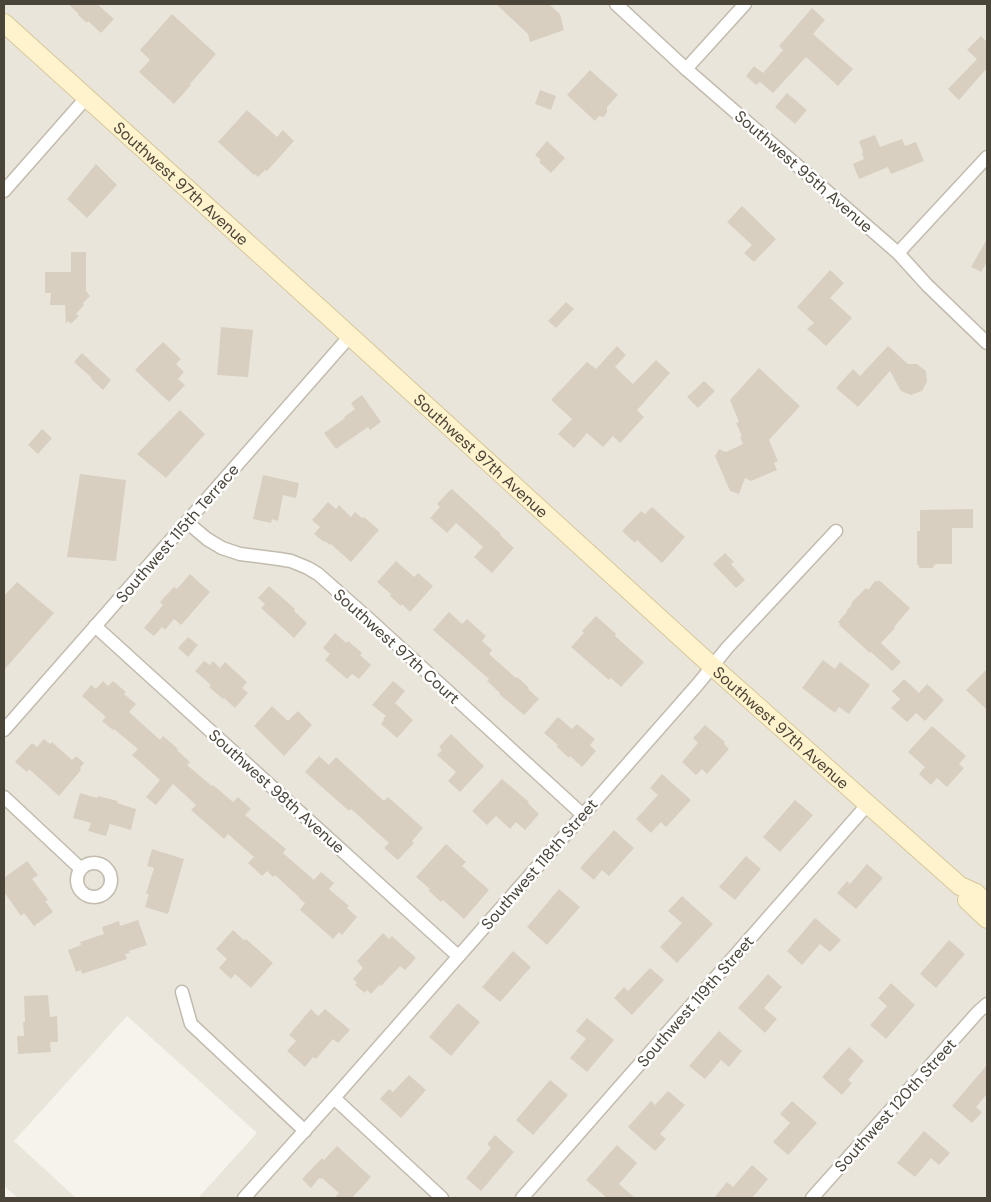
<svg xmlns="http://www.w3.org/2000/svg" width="991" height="1202" font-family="'DM Sans',sans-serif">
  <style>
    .residential { fill: #eae5da }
    .building { fill: #d8cfc1 }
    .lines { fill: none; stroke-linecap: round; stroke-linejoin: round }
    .street-casing { stroke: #c2bbae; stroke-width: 15 }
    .secondary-casing { stroke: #d6c79b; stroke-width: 20 }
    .street { stroke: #fff; stroke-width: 12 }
    .secondary { stroke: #fff3cd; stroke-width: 18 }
    .labels { text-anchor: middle; stroke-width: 5; stroke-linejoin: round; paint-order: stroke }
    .street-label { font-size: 16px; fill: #4b4439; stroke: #fff }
  </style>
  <rect width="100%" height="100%" fill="#f6f3ec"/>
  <!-- residential -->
  <polygon class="residential" points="4,4 987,4 987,1198 198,1198 257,1133 127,1016 14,1141 76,1198 18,1198 4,1186"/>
  <!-- building -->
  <g class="building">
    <polygon points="68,4 97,4 114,19 101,33 88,21 87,23 78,15 79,14"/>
    <polygon points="496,4 549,4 560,14 564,30 530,42 528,34"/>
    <polygon points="812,8 825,20 813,34 853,69 838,86 806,57 773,93 760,82 756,85 746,76 754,66 763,73 783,50 779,46"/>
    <polygon points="172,14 216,54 190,84 191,85 174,104 139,72 150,60 140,50"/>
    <polygon points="981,36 987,42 987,68 959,100 948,89 977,59 967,50"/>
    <polygon points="590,70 618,95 607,107 607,112 604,117 599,116 595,121 567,95"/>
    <polygon points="540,90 556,96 551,110 535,104"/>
    <polygon points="787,93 807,110 795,124 775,107"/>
    <polygon points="247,110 277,137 283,130 294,141 267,171 265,170 258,177 255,174 254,175 218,142"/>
    <polygon points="875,135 880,147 902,139 905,146 916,142 924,161 891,174 888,167 859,179 853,164 864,159 862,153 863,152 859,141"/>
    <polygon points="547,141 565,158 551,173 539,162 541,160 535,155"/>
    <polygon points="96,164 117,185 87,218 67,199"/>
    <polygon points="742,206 776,239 754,262 744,253 752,245 727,222"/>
    <polygon points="987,239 987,262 981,272 971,267"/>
    <polygon points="71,252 86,252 86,291 90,296 83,303 84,305 76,314 79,316 71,324 68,321 66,324 65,305 50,305 51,293 45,293 45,272 71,272"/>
    <polygon points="830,270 844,283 830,298 852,318 826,346 807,329 814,323 797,307"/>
    <polygon points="566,302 574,309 556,328 548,321"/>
    <polygon points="221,327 253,330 248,377 217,375"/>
    <polygon points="163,342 181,359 176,364 184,372 178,379 185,385 169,402 135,370"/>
    <polygon points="617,346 626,355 615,367 633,384 656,360 670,373 637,410 644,417 620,443 613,436 603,447 587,433 574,448 558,434 572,419 551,400 587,362 596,369"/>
    <polygon points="888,346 908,364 917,364 926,371 927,382 922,391 911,395 901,391 890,371 858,407 836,388 853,369 860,376"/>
    <polygon points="82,353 111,380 103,390 91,379 92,378 74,362"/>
    <polygon points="759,368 800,406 769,440 778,461 774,463 777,470 751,481 745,478 739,494 730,491 715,456 719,449 726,452 743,444 740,437 742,436 736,423 739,422 730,400"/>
    <polygon points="704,381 715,391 698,408 687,397"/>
    <polygon points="362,395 381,422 370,430 368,427 336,449 324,433 345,418 344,417 355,409 351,403"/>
    <polygon points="180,410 205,434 166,478 137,454"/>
    <polygon points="42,429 52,438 38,454 28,445"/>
    <polygon points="80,474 126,480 116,561 67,557"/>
    <polygon points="263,475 299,483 296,498 283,495 278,521 272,519 271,523 253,519"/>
    <polygon points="452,489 501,534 500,535 514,548 492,573 474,557 483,547 456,523 447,533 430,518 440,507 437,504 450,490"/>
    <polygon points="328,502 336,509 339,505 351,517 355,512 362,518 364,517 379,530 351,562 331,544 330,545 325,541 324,542 314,534 320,527 312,520"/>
    <polygon points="652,507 685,537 662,563 637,540 635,543 622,531 641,511 645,514"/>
    <polygon points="973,509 973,528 952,528 952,564 936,564 935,565 933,566 933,568 919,568 919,565 917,565 917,531 920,531 920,510"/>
    <polygon points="725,553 734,562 731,564 745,580 736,588 713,564"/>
    <polygon points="396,561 414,577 418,573 433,586 410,612 402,604 401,606 390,596 391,594 377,582"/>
    <polygon points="190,574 210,592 181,625 174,619 165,630 162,627 154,636 144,628 163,605 160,602 174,587 177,589"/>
    <polygon points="876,580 878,582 879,580 910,608 894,627 895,628 881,643 901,662 892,671 871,652 870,653 839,625 840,624 838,622 847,612 846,612 852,604 851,603 866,588 868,590"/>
    <polygon points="17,582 54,613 4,670 4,596"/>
    <polygon points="269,586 295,609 294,611 307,623 294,638 261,608 265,604 258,598"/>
    <polygon points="449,612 462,624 467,619 486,636 482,641 492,650 489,654 516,678 517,677 523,682 529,688 528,689 539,699 524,715 499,694 500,693 487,681 489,679 433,630"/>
    <polygon points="596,616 616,634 615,636 644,662 621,687 611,678 609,680 571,647 584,633 582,631"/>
    <polygon points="335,633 346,643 348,641 362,653 360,655 371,665 359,679 352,674 347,679 325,660 330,654 323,648"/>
    <polygon points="188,637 198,645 188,657 178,648"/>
    <polygon points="823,660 835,669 840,662 870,685 849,714 839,707 835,713 802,688"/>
    <polygon points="204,661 210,665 213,661 220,668 225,662 247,682 242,688 248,693 235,708 224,698 223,699 209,687 211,685 195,671"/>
    <polygon points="987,669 987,710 966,690"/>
    <polygon points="904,679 919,693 927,684 944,700 925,721 916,713 907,722 891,708 900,699 892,691"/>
    <polygon points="103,681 108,686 113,681 126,692 124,694 136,704 129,712 160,740 163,736 178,749 177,750 190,762 187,765 212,786 213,785 233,802 238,797 251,809 245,815 286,849 283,853 314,880 321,872 334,883 329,889 349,906 347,908 357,917 342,935 339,932 333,939 300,910 305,903 299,898 299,897 275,875 273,877 267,871 262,876 248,863 254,857 228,834 224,839 191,810 196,805 173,784 156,805 146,797 160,780 132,755 138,749 114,729 113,730 102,721 106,717 82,696 91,685 96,689"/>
    <polygon points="393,681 405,691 395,703 413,720 397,738 381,724 384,720 383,720 386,716 372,705"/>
    <polygon points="272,706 288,721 298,711 312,725 284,756 254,726"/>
    <polygon points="558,717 572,729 577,724 595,739 590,745 596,751 582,767 570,756 569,758 556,746 558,745 544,733"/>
    <polygon points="705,725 725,742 724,744 729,749 707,774 702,769 696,775 682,762 698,743 693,738"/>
    <polygon points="932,726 966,756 959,764 964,768 947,787 937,778 931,785 919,774 925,767 908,752"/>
    <polygon points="451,734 484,766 460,792 448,781 456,772 437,755 442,750 439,747"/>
    <polygon points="44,739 50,744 52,742 72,760 76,756 84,763 80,768 81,770 59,796 29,769 27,772 15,762 32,743 37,747"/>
    <polygon points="319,756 329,765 336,757 384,801 388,797 423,828 412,841 414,843 398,860 384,848 389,843 351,809 349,811 305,772"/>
    <polygon points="662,774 691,800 666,827 661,822 651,833 636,819 658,795 650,788"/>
    <polygon points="502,779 529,802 528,803 539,814 525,830 516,822 510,829 496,816 487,825 472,811"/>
    <polygon points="80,793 97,798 98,796 118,801 117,803 136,809 131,830 110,824 106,836 88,831 91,823 73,818"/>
    <polygon points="795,800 813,815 780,852 763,837"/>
    <polygon points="614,830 634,848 609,876 602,870 594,880 580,868"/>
    <polygon points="446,844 466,862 462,866 489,890 464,919 443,900 441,902 428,890 430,889 416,877"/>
    <polygon points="152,849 184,859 168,914 145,907 149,894 146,894 154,868 147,866"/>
    <polygon points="746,856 761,869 735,900 719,887"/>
    <polygon points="27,861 38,875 32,879 48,900 45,901 53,912 34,926 24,913 21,916 4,892 4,878"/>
    <polygon points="867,864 883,878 856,909 837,893 847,881 850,884"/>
    <polygon points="559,889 580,907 547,945 527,927"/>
    <polygon points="682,896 713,924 677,963 660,947 682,923 668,911"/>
    <polygon points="815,918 841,940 830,952 820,944 802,965 787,951"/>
    <polygon points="138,920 147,945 129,951 130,953 125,954 127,959 82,974 81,970 76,972 68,950 81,945 80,942 104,934 102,927 119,921 120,926"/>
    <polygon points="233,930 244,940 246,939 273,963 251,988 235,974 231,979 219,968 227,959 216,949"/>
    <polygon points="383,933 389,939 392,936 416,958 405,970 400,966 381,986 379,985 371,994 367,990 365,993 355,985 357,983 353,979 363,968 357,961"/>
    <polygon points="949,940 965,954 936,988 920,974"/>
    <polygon points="513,951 531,967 500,1002 482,987"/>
    <polygon points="650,968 664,980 632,1015 614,998 624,987 628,991"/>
    <polygon points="768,974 782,987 764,1008 777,1019 765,1033 738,1008"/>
    <polygon points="891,983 915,1005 886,1039 870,1025 887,1006 878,998"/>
    <polygon points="48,995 50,1017 57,1016 58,1042 50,1042 51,1052 18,1054 17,1036 24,1036 23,1022 25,1022 24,996"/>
    <polygon points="458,1003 480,1022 451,1056 429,1037"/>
    <polygon points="311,1009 318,1016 325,1009 350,1030 338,1043 333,1039 316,1059 313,1057 305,1067 287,1051 296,1041 289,1035"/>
    <polygon points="587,1018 614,1040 587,1072 570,1058 586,1039 576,1031"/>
    <polygon points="719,1031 742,1051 729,1067 721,1060 705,1079 689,1066"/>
    <polygon points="849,1047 864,1061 848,1080 852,1083 842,1095 822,1077"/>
    <polygon points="987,1065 987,1094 976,1107 982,1112 972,1123 952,1106"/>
    <polygon points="409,1075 426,1090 401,1118 380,1099 389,1089 393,1092"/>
    <polygon points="550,1080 568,1095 533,1135 516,1120"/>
    <polygon points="668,1091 685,1105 660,1134 666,1139 655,1151 628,1127 651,1101 655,1105"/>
    <polygon points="792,1101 817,1123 788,1155 773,1142 790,1123 780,1114"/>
    <polygon points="924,1131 950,1153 939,1165 931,1158 915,1177 897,1163"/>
    <polygon points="495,1135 514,1152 481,1191 466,1178 491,1148 487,1144"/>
    <polygon points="617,1145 637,1163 619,1184 635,1198 607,1198 586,1180"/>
    <polygon points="337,1146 371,1177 352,1198 334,1198 339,1193 322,1178 320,1179 319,1178 311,1188 302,1179 322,1158 324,1160"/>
    <polygon points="752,1165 768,1179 752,1198 714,1198 727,1182 733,1187"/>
  </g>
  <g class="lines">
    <!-- street casing -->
    <g class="street-casing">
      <g id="street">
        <polyline points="616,4 686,69 898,253 927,285 987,343"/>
        <polyline points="686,69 745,4"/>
        <polyline points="4,191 86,98"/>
        <polyline points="898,253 987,157"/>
        <polyline points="187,522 207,539 222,548 240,554 279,559 291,561 308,568 318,574 369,619 583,815"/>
        <polyline points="95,626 458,956"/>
        <polyline points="4,730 350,336"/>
        <polyline points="4,797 81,869"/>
        <circle cx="94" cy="880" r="17"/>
        <polyline points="182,992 191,1024 305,1131"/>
        <polyline points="334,1098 442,1198"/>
        <polyline points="244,1198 334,1098 698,684 727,648 836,531"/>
        <polyline points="522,1198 868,804"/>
        <polyline points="812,1198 978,1012 987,1004"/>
      </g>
    </g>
    <!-- secondary casing -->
    <g class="secondary-casing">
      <g id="secondary">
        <path id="s1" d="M4 23 327 315 712 666 960 886 976 893 987 904"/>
        <polyline points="967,900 987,919"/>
      </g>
    </g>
    <!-- street -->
    <use href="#street" class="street"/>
    <!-- secondary -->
    <use href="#secondary" class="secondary"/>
  </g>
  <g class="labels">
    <!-- street labels -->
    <g class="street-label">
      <text transform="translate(804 171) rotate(41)" y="6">Southwest 95th Avenue</text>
      <text dy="6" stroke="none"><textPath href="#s1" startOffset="239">Southwest 97th Avenue</textPath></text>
      <text dy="6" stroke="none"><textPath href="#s1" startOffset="644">Southwest 97th Avenue</textPath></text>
      <text transform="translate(177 533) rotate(-49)" y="6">Southwest 115th Terrace</text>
      <text transform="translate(397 646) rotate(42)" y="6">Southwest 97th Court</text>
      <text dy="6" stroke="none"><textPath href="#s1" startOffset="1049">Southwest 97th Avenue</textPath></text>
      <text transform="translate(277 791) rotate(42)" y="6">Southwest 98th Avenue</text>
      <text transform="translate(539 864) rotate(-49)" y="6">Southwest 118th Street</text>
      <text transform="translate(695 1001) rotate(-49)" y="6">Southwest 119th Street</text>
      <text transform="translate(895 1105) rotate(-48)" y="6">Southwest 120th Street</text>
    </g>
  </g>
  <!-- border -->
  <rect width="991" height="1202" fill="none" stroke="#4b4439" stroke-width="10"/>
</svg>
